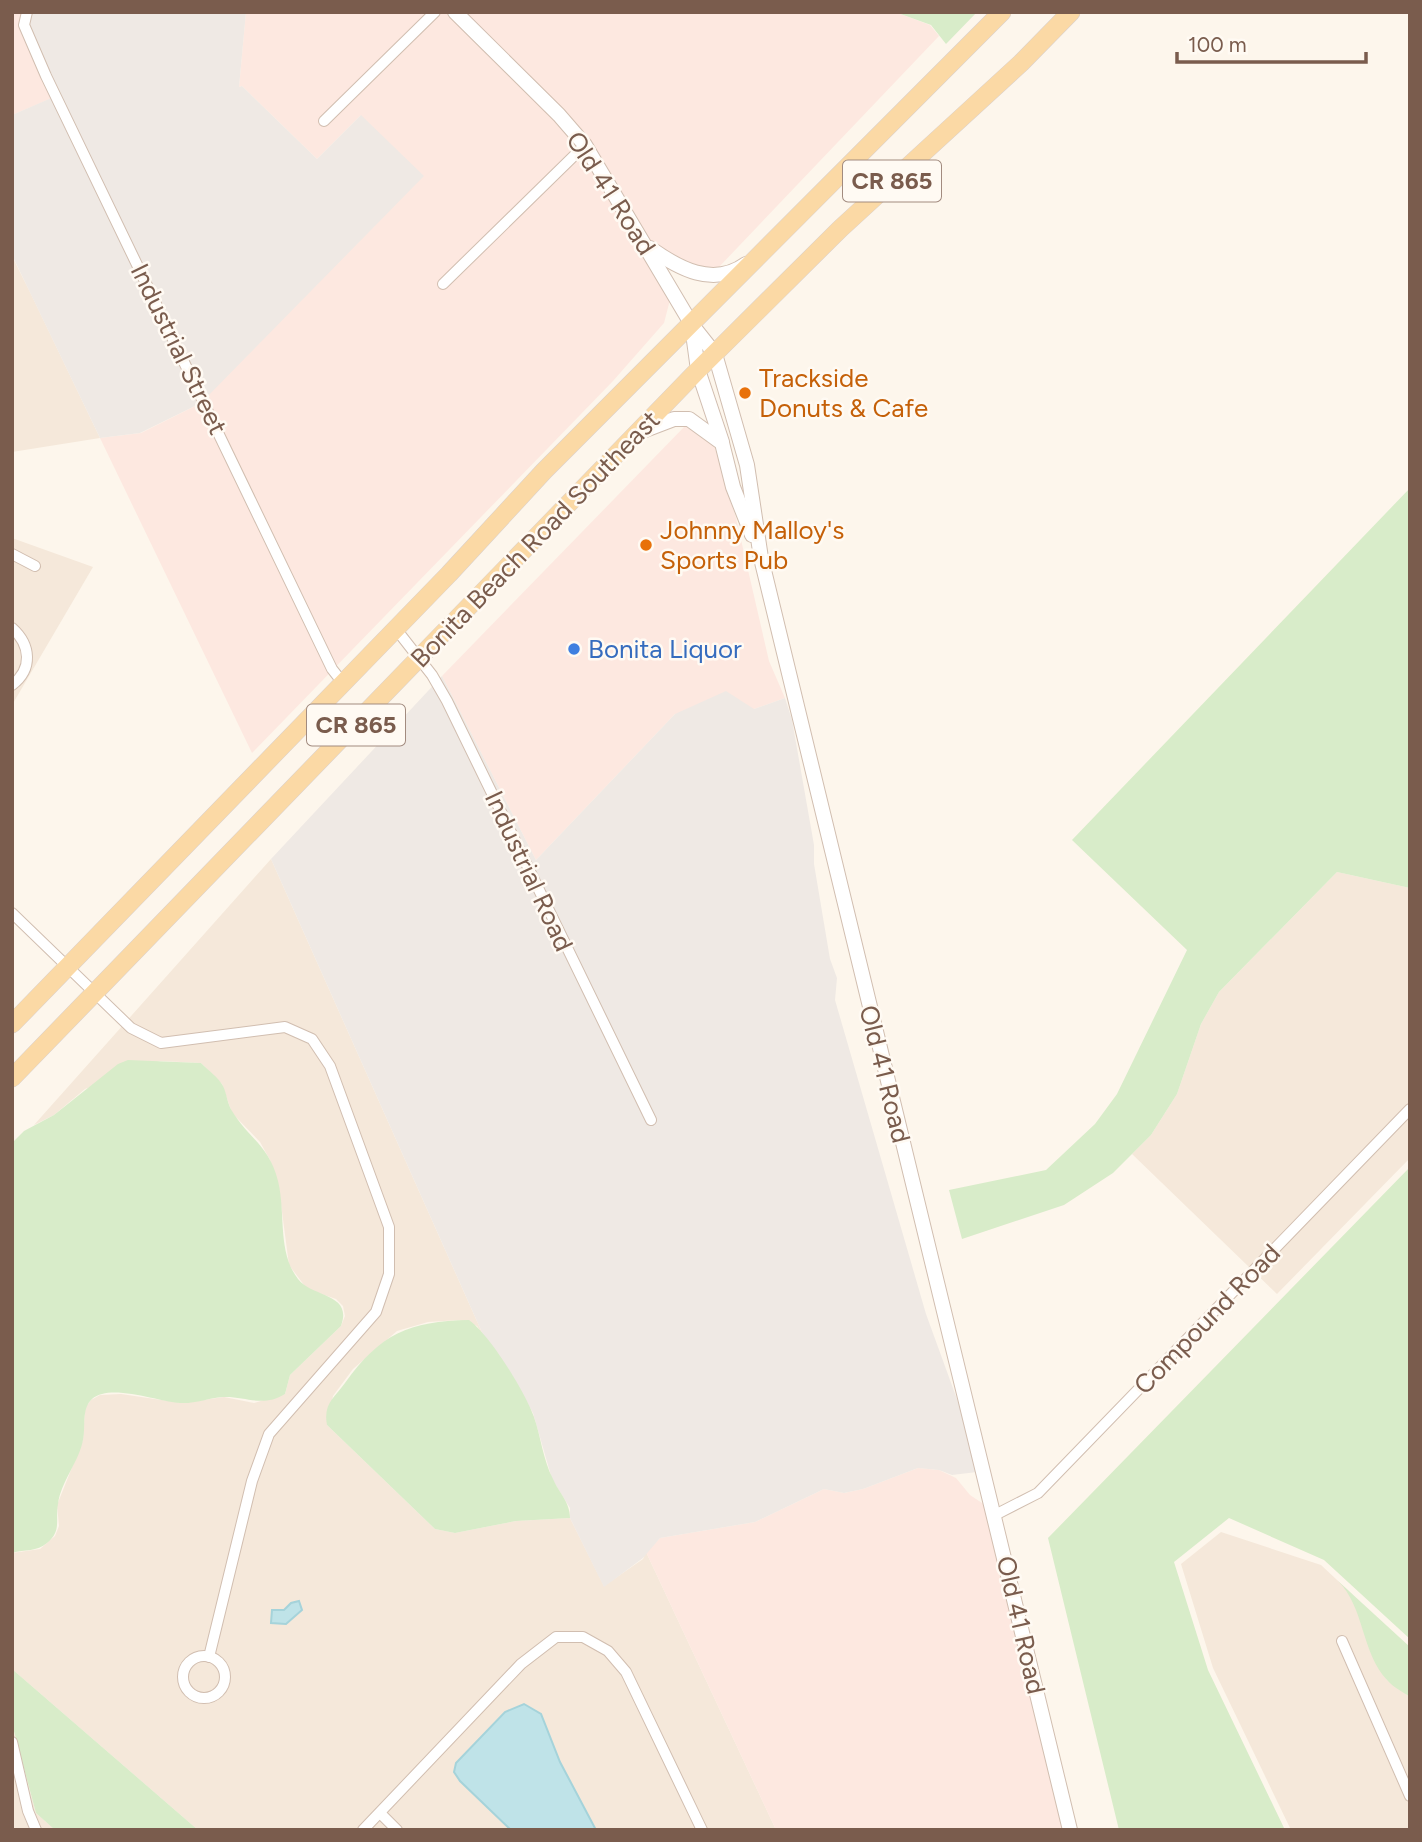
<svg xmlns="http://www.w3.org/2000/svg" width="1422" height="1842" font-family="Figtree,sans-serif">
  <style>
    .residential { fill: #f5e8da }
    .commercial { fill: #fde8e0 }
    .industrial { fill: #efe9e4 }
    .green { fill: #d8ecc9 }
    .water { fill: #bfe3e8; stroke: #a5d3da; stroke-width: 2 }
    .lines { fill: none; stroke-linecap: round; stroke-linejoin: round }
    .minor-casing { stroke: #d1beb0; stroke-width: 12 }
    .tertiary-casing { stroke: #d1beb0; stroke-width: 16 }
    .primary-casing { stroke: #dad1cd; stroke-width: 19 }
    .minor { stroke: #fff; stroke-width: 10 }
    .tertiary { stroke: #fff; stroke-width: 14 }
    .primary { stroke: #fbd9a5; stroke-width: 18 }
    .food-dot { fill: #e8710a; stroke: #fffaf3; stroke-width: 2.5 }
    .shop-dot { fill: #3f7fe0; stroke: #fffaf3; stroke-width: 2.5 }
    .labels { text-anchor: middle; stroke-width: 5; stroke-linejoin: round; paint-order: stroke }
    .shield { fill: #fffaf3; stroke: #a28b7f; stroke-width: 2 }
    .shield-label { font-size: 24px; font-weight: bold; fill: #7a5c4d }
    .street-label { font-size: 26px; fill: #7a5c4d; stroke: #fffaf3 }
    .food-label { font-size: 26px; fill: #c56008; stroke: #fffaf3; text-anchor: start }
    .shop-label { font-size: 26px; fill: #366cbe; stroke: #fffaf3; text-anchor: start }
  </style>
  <rect width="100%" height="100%" fill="#fdf6ec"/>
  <!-- residential -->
  <g class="residential">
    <polygon points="12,256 30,292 100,438 12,452"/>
    <polygon points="12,538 93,567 12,705"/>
    <polygon points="271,859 484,1337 477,1326 459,1320 428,1322 397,1331 353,1369 333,1396 327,1425 435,1529 455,1533 516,1521 570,1518 604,1586 643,1559 646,1552 776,1830 596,1830 560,1762 541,1714 460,1781 511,1830 198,1830 12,1669 12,1553 40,1549 55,1536 59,1526 57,1505 83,1440 85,1408 91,1400 100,1395 121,1394 182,1403 224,1397 254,1403 285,1394 290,1375 341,1326 345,1316 343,1306 336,1299 307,1289 289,1265 279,1189 270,1160 260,1142 232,1113 222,1084 201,1063 160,1061 85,1089 54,1115 34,1125"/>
    <polygon points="1337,872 1410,888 1410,1158 1277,1294 1132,1154 1151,1135 1177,1094 1201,1024 1219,992"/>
    <polygon points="1221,1532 1321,1565 1352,1594 1372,1654 1387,1680 1410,1697 1410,1830 1291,1830 1213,1668 1181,1564"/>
    <polygon points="12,1725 36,1813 55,1830 12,1830"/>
  </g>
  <!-- commercial -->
  <g class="commercial">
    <polygon points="12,12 23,12 57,96 12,115"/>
    <polygon points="246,12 446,12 555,120 579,149 670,300 664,323 613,381 252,753 100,438 141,433 201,403 361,115 317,159 242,86 239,87"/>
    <polygon points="465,12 895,12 930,25 939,36 719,267 712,268 692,265 675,258 650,240 590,141 564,111"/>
    <polygon points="685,426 714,445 736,518 769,661 785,698 754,709 675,714 536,860 442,676"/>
    <polygon points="918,1468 939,1470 956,1478 970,1495 985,1505 1063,1830 776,1830 646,1552 660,1538 755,1522 824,1489 844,1493 863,1489"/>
  </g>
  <!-- industrial -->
  <g class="industrial">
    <polygon points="23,12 246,12 239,87 242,86 317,159 361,115 424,176 201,403 140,433 100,438 12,255 12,115 56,96"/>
    <polygon points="442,676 536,860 675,714 726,691 754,709 785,698 792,720 814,845 814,864 830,959 837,978 835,1000 926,1314 962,1413 977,1472 952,1475 939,1470 918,1468 863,1489 844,1493 824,1489 755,1522 660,1538 643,1558 604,1587 570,1518 570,1508 552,1479 533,1413 512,1375 484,1337 271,859"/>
  </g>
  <!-- green -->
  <g class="green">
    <polygon points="895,12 977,12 946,44 931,25"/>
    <polygon points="1410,488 1410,888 1337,872 1219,992 1201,1024 1177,1094 1151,1135 1113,1173 1064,1205 962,1239 949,1190 1046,1170 1095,1124 1117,1094 1187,950 1072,840"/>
    <path d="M128 1060 201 1063C208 1070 219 1078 223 1086 227 1094 227 1103 232 1111 249 1139 269 1145 278 1181 286 1213 277 1252 298 1279 313 1298 353 1293 341 1326L290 1375 285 1394C262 1408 246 1396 223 1397 209 1398 194 1404 180 1403 158 1402 111 1383 92 1399 81 1409 86 1427 83 1440 79 1462 61 1481 58 1504 55 1520 62 1531 47 1543 37 1552 25 1549 12 1553V1143L24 1131 54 1115 118 1064Z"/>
    <polygon points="1410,1167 1410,1639 1324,1560 1229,1518 1174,1562 1208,1670 1285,1830 1119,1830 1048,1538"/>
    <path d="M469 1320C490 1335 525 1392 534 1417 541 1437 543 1460 553 1479 559 1493 570 1502 570 1518L516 1521 455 1533 435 1529 327 1425C323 1404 334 1398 345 1383 380 1334 409 1321 469 1320Z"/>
    <path d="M1338 1581 1410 1647V1697C1403 1692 1393 1687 1387 1680 1361 1652 1365 1608 1338 1581Z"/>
    <polygon points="12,1669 198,1830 55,1830 36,1813 12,1724"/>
  </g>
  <!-- water -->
  <g class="water">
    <polygon points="299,1601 302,1610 286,1624 271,1623 272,1610 284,1610 291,1603"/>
    <polygon points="524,1704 541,1714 560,1762 596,1830 511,1830 460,1781 454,1772 456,1763 505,1712"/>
  </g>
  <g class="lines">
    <!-- minor casing -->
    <g class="minor-casing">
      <g id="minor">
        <polyline points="27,12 24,25 46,76 332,669 343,683"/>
        <polyline points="324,121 435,12"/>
        <polyline points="443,284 585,145"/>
        <polyline points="12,554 35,566"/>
        <path d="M12 628C31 645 33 669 12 685"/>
        <polyline points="396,629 432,675 447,701 651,1120"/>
        <polyline points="12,913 131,1028 161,1043 285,1027 312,1039 330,1066 389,1227 389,1274 376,1312 269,1434 252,1481 209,1657"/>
        <polyline points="995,1515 1038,1493 1410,1109"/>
        <polyline points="1342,1641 1410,1796"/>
        <circle cx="204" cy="1677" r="21"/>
        <polyline points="12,1742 28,1811 36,1830"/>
        <polyline points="380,1813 397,1830"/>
        <polyline points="363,1830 521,1664 556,1637 583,1637 608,1651 626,1672 702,1830"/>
      </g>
    </g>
    <!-- tertiary casing -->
    <g class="tertiary-casing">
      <g id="tertiary">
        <polyline points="455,12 559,115 585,145 692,325 715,354 747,465 761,558 1070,1830"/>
        <path d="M650 248C678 268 713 288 746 264"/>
        <polyline points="692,326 698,370 722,442"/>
        <polyline points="640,432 674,419 689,419 722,443 733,487 752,535"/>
      </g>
    </g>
    <!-- primary casing -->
    <g class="primary-casing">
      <g id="primary">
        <polyline points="12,1024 449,574 544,471 1002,12"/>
        <polyline points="12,1078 698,370 840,229 1021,63 1071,12"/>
      </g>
    </g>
    <!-- minor -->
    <use href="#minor" class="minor"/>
    <!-- tertiary -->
    <use href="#tertiary" class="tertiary"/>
    <!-- primary -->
    <use href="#primary" class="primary"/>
  </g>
  <!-- markers -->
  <g class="food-dot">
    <circle cx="745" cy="393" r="7"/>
    <circle cx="646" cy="545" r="7"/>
  </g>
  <circle class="shop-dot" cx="574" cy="649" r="7"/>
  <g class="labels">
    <!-- shield labels -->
    <g class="shield">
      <rect x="843" y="160.5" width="98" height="41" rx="5"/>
      <rect x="307" y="704.5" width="98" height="41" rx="5"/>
    </g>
    <g class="shield-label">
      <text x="892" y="189">CR 865</text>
      <text x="356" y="733">CR 865</text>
    </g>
    <!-- street labels -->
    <g class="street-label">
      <text transform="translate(611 193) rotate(57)" y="9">Old 41 Road</text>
      <text transform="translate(179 349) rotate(64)" y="9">Industrial Street</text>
      <text transform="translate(535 539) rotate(-46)" y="9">Bonita Beach Road Southeast</text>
      <text transform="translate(529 871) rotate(65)" y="9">Industrial Road</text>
      <text transform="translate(885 1074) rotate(76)" y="9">Old 41 Road</text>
      <text transform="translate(1207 1319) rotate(-46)" y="9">Compound Road</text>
      <text transform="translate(1021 1625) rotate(77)" y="9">Old 41 Road</text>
    </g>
    <!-- food labels -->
    <g class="food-label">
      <text x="759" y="387">Trackside<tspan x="759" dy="30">Donuts &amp; Cafe</tspan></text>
      <text x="660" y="539">Johnny Malloy's<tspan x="660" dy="30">Sports Pub</tspan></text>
    </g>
    <!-- shop labels -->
    <g class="shop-label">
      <text x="588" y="658">Bonita Liquor</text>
    </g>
  </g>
  <!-- border -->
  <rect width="1422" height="1842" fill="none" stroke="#7a5c4d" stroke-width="28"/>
  <!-- scale -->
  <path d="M1177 52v10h189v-10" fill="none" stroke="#7a5c4d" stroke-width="3.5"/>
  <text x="1188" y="52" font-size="21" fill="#7a5c4d" stroke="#fffaf3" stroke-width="5" paint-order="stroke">100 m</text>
</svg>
